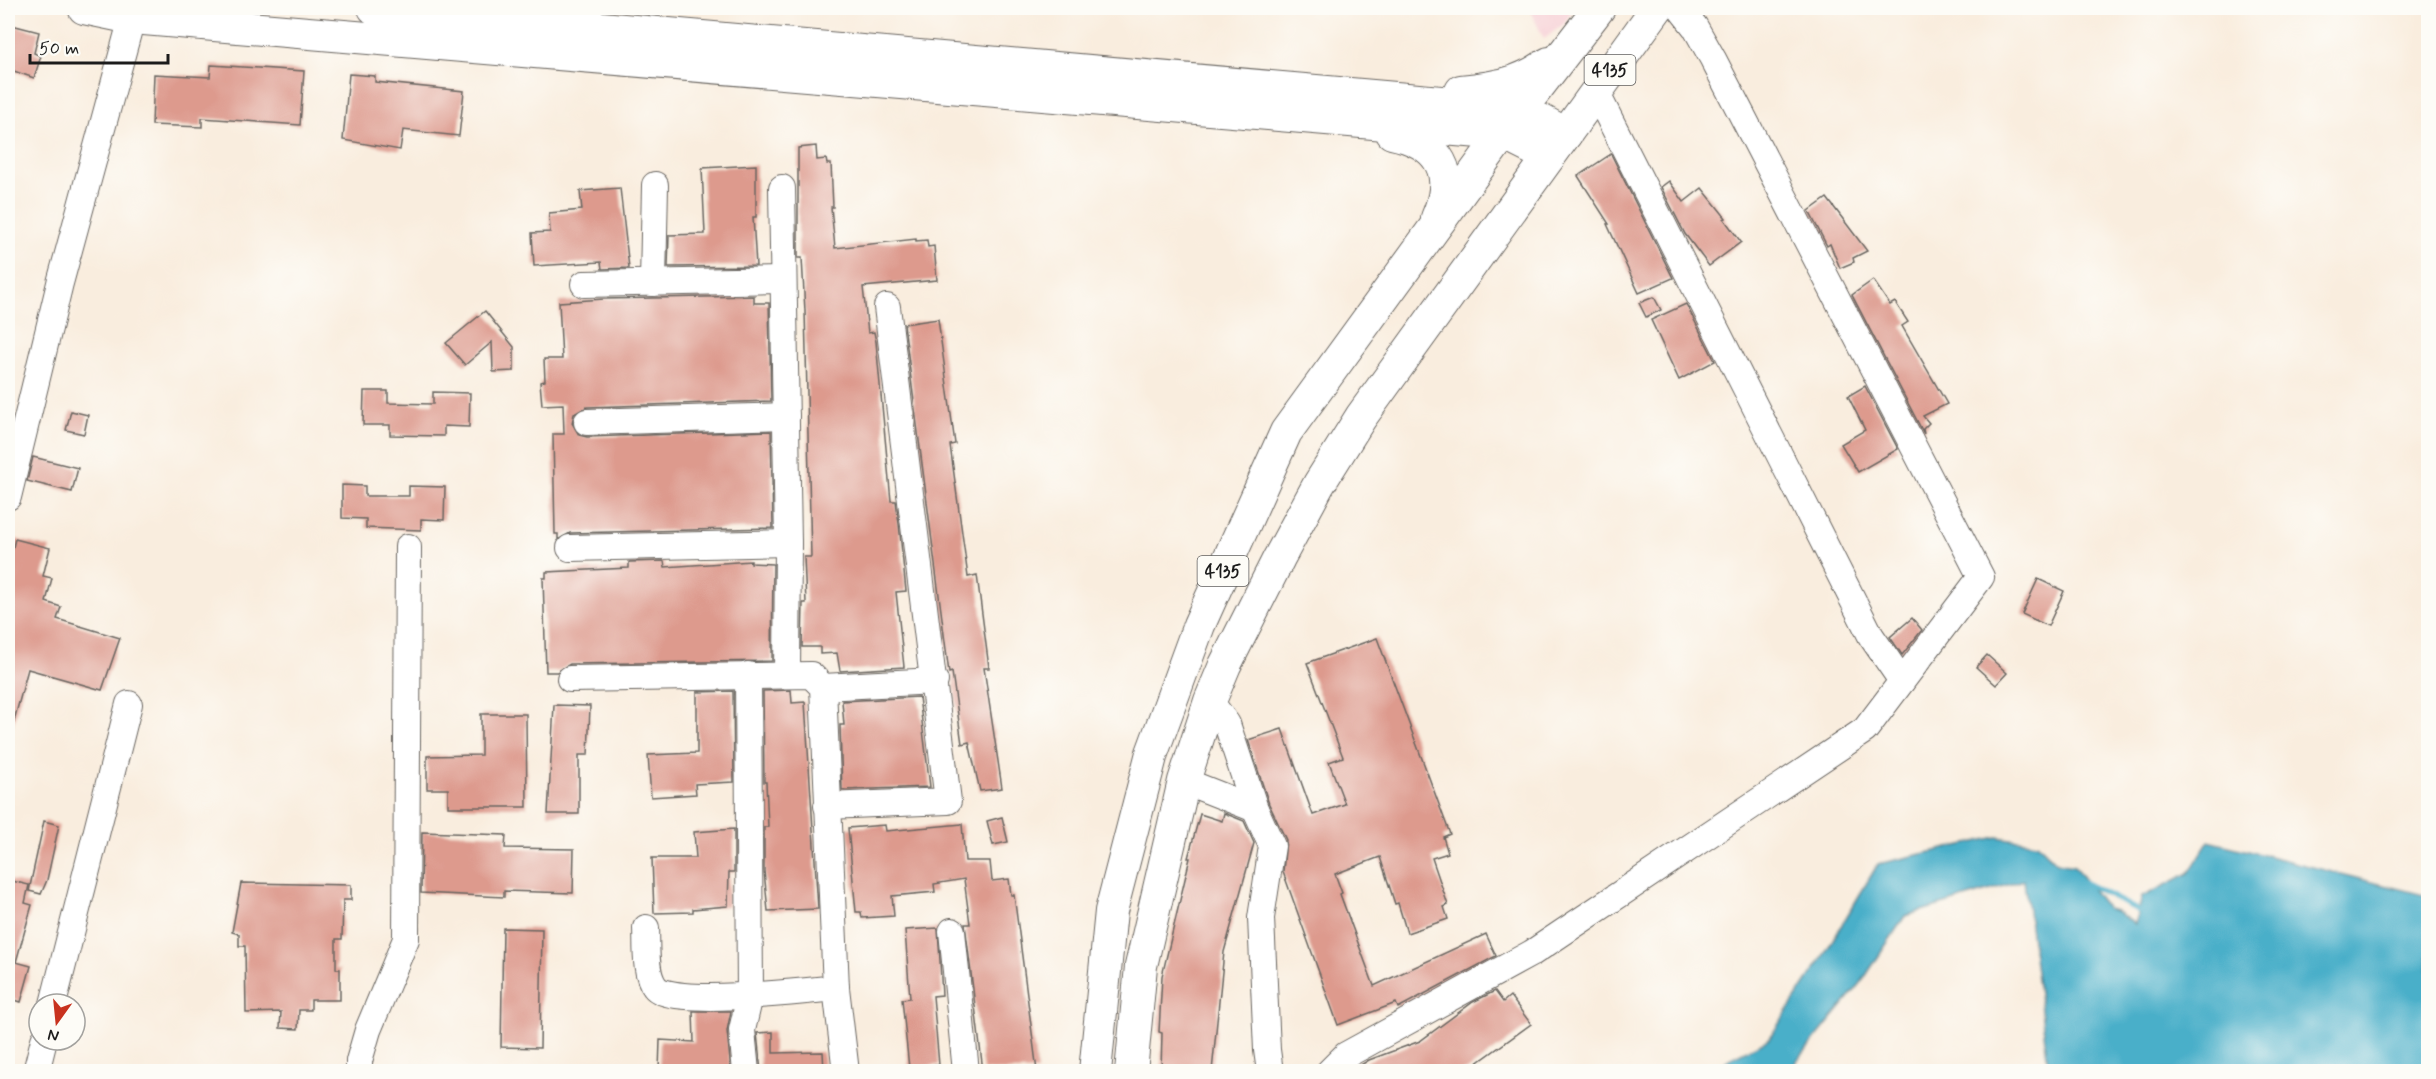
<svg xmlns="http://www.w3.org/2000/svg" width="2436" height="1079" font-family="Mynerve,sans-serif">
  <style>
    .built { fill: #f7cfd5 }
    .water { fill: #4aafc9; stroke: #336672; stroke-width: 1.5 }
    .lines { fill: none; stroke-linecap: round; stroke-linejoin: round }
    .stream { stroke: #4aafc9; stroke-width: 5 }
    .building { fill: #dd9a8d }
    .minor-casing { stroke: #696560; stroke-width: 28 }
    .major-casing { stroke: #696560; stroke-width: 34 }
    .minor { stroke: #fff; stroke-width: 26 }
    .major { stroke: #fff; stroke-width: 32 }
    .labels { text-anchor: middle; stroke-width: 4.5; stroke-linejoin: round; paint-order: stroke }
    .shield { fill: #fdfcf7; stroke: #605f5e; stroke-width: 1.5 }
    .shield-label { font-size: 18px; font-weight: bold; fill: #1c1c1c }
  </style>
  <rect width="100%" height="100%" fill="#fdfcf7"/>
  <filter id="ink" filterUnits="userSpaceOnUse"><feTurbulence type="fractalNoise" baseFrequency=".0167" numOctaves="2"/><feDisplacementMap in="SourceGraphic" scale="12" xChannelSelector="R" yChannelSelector="G"/><feConvolveMatrix kernelMatrix="1 2 1 2 8 2 1 2 1" color-interpolation-filters="sRGB"/></filter>
  <filter id="wash" filterUnits="userSpaceOnUse"><feTurbulence type="fractalNoise" baseFrequency=".008" numOctaves="4" result="noise"/><feDisplacementMap in="SourceGraphic" scale="24" xChannelSelector="R" yChannelSelector="G"/><feGaussianBlur stdDeviation="1.35" result="paint"/><feColorMatrix in="noise" values="0 0 0 0 0 0 0 0 0 0 0 0 0 0 0 0 0 1.4 0 .05"/><feComposite in="paint" operator="in"/></filter>
  <g filter="url(#wash)">
    <rect width="100%" height="100%" fill="#f9edde"/>
    <!-- built -->
    <polygon class="built" points="1529,8 1574,8 1564,24 1544,39"/>
    <!-- water -->
    <polygon class="water" points="1997,837 2037,843 2057,863 2074,866 2107,909 2116,911 2135,924 2142,897 2189,873 2209,841 2428,896 2428,1071 2049,1071 2024,880 1905,916 1861,983 1789,1071 1716,1071 1729,1059 1769,1039 1819,963 1878,864"/>
    <g class="lines">
      <!-- stream -->
      <polyline class="stream" points="2082,881 2143,913"/>
    </g>
    <g id="blocks">
      <!-- building -->
      <g class="building">
        <polygon points="8,24 39,32 34,53 41,56 34,78 8,69"/>
        <polygon points="211,65 304,71 300,125 202,118 202,127 152,125 154,74 210,77"/>
        <polygon points="349,74 375,76 375,82 464,91 459,136 403,130 400,150 343,140"/>
        <polygon points="816,146 817,160 826,159 827,164 831,164 833,207 831,207 835,248 916,239 916,241 927,240 928,247 934,246 937,280 863,287 868,333 874,332 876,342 891,501 896,501 899,524 906,591 896,592 904,667 840,671 837,653 820,654 820,647 802,647 803,603 806,603 804,557 811,557 805,311 802,258 798,258 798,148"/>
        <polygon points="1611,154 1673,278 1639,293 1607,224 1609,224 1578,176"/>
        <polygon points="756,165 756,217 753,217 756,266 668,267 669,235 705,234 702,168"/>
        <polygon points="1669,181 1684,202 1702,188 1726,218 1724,219 1741,242 1709,266 1685,234 1661,187"/>
        <polygon points="620,188 629,268 602,269 601,262 534,266 532,233 550,232 549,213 582,210 580,191"/>
        <polygon points="1827,198 1867,251 1853,258 1854,262 1840,268 1830,244 1827,246 1809,211"/>
        <polygon points="1873,280 1890,305 1895,302 1908,322 1902,326 1947,404 1923,416 1929,423 1923,429 1924,434 1852,295"/>
        <polygon points="754,296 754,303 769,303 771,401 587,407 574,414 572,423 579,435 587,437 771,431 773,528 570,533 558,540 558,534 555,534 553,434 564,434 563,404 542,405 540,382 545,381 544,359 562,359 559,302 604,299"/>
        <polygon points="1654,297 1661,310 1646,317 1639,303"/>
        <polygon points="1686,304 1715,361 1679,380 1651,320"/>
        <polygon points="485,311 514,347 514,371 493,372 492,342 465,365 446,343"/>
        <polygon points="938,319 955,444 950,445 968,577 977,575 989,668 984,668 1002,788 980,791 969,742 962,744 952,672 949,673 904,324"/>
        <polygon points="1865,386 1898,449 1858,472 1841,444 1865,430 1848,396"/>
        <polygon points="364,391 388,391 388,403 433,404 433,392 470,393 469,427 444,426 444,436 390,435 390,425 363,425"/>
        <polygon points="71,411 88,415 84,434 66,430"/>
        <polygon points="33,457 78,468 72,492 27,481"/>
        <polygon points="342,485 365,486 365,496 409,496 409,486 445,487 444,520 421,519 421,530 366,528 366,519 342,518"/>
        <polygon points="15,539 50,548 43,576 52,578 46,602 61,607 57,619 120,638 102,690 28,669 12,728 8,727 8,567"/>
        <polygon points="664,561 665,567 751,561 751,563 773,564 772,661 570,664 557,672 546,672 543,578 546,578 546,572 629,568 629,562"/>
        <polygon points="2038,579 2064,591 2048,626 2022,614"/>
        <polygon points="1912,618 1922,630 1902,655 1890,637"/>
        <polygon points="1377,638 1450,834 1443,837 1448,853 1432,858 1448,905 1444,907 1448,919 1407,933 1398,903 1395,904 1380,857 1335,874 1342,893 1340,894 1374,986 1486,934 1496,956 1398,1008 1396,1003 1338,1025 1283,872 1286,840 1269,804 1248,740 1282,729 1313,815 1345,804 1329,762 1343,757 1307,663"/>
        <polygon points="1987,655 2007,673 1996,685 1976,667"/>
        <polygon points="791,690 792,703 805,702 818,909 768,911 764,871 764,827 768,827 766,782 764,782 763,691"/>
        <polygon points="733,691 734,782 695,784 696,794 651,797 648,755 697,753 697,692"/>
        <polygon points="919,697 930,787 842,790 840,725 844,725 842,701"/>
        <polygon points="554,705 590,706 588,755 579,755 579,814 548,814"/>
        <polygon points="481,714 526,714 527,807 448,807 448,789 427,789 427,756 481,755"/>
        <polygon points="1224,813 1244,821 1254,843 1224,952 1212,1071 1161,1071 1162,1033 1159,1032 1162,976 1190,858 1188,858 1200,814 1222,821"/>
        <polygon points="1002,817 1008,842 993,845 987,821"/>
        <polygon points="44,821 59,825 47,880 41,894 29,891"/>
        <polygon points="962,824 965,861 990,861 992,881 1009,879 1011,895 1014,895 1037,1071 983,1071 965,924 970,924 964,879 934,884 935,892 892,896 894,916 862,918 861,912 856,912 848,828 885,825 886,831"/>
        <polygon points="734,829 734,872 729,872 728,906 693,909 693,912 654,913 652,858 696,858 694,832"/>
        <polygon points="422,832 506,835 505,848 574,849 573,893 504,891 504,897 421,893"/>
        <polygon points="8,880 29,885 25,903 32,905 16,962 31,966 21,1002 8,998"/>
        <polygon points="241,883 351,885 351,900 343,900 342,939 336,939 336,969 340,969 340,1000 311,1000 311,1010 299,1010 298,1029 280,1028 281,1012 246,1013 245,946 239,946 239,934 232,932"/>
        <polygon points="503,928 542,929 540,1048 501,1047"/>
        <polygon points="938,928 942,995 933,996 939,1065 909,1068 902,999 910,998 905,930"/>
        <polygon points="1495,991 1503,1002 1510,996 1531,1024 1466,1071 1351,1071 1369,1060 1420,1041 1473,1002"/>
        <polygon points="693,1011 731,1011 727,1031 731,1071 659,1071 660,1040 694,1042"/>
        <polygon points="773,1032 773,1053 823,1052 824,1071 761,1071 757,1033"/>
      </g>
    </g>
  </g>
  <g filter="url(#ink)">
    <use href="#blocks" fill-opacity="0" stroke="#696560" stroke-width="1.5"/>
    <g class="lines">
      <!-- minor casing -->
      <g class="minor-casing">
        <g id="minor">
          <polyline points="1595,90 1871,636 1902,681"/>
          <polyline points="782,188 788,543 787,675"/>
          <polyline points="653,283 655,185"/>
          <polyline points="584,284 783,280"/>
          <polyline points="587,422 786,416"/>
          <polyline points="8,497 60,283 132,18"/>
          <polyline points="570,548 788,543"/>
          <polyline points="570,679 811,675 823,687 836,988 846,1072"/>
          <polyline points="823,687 935,681"/>
          <polyline points="1210,701 1227,724 1255,809 1272,846 1261,918 1267,1050 1270,1072"/>
          <polyline points="1184,781 1255,809"/>
          <polyline points="827,806 948,801 887,307"/>
          <path d="M646 928C647 944 644 973 655 987 669 1007 808 991 836 988"/>
          <polyline points="952,931 966,1072"/>
          <polyline points="53,1004 129,704"/>
          <polyline points="36,1072 44,1040"/>
          <polyline points="359,1072 359,1061 368,1030 406,939 408,547"/>
          <polyline points="746,1072 742,1030 750,996 748,675"/>
          <polyline points="1329,1072 1346,1055 1532,953 1865,730 1981,577 1713,59 1695,27 1680,8"/>
        </g>
      </g>
      <!-- major casing -->
      <g class="major-casing">
        <g id="major">
          <polyline points="84,8 132,18 1503,134 1549,157"/>
          <polyline points="374,8 1521,109 1566,134"/>
          <path d="M1461 91C1497 87 1519 84 1549 63"/>
          <path d="M1392 133C1440 143 1457 172 1437 218"/>
          <polyline points="1095,1072 1111,911 1152,753 1199,625 1286,432 1521,109 1599,8"/>
          <polyline points="1131,1072 1141,966 1184,781 1210,701 1225,665 1279,558 1319,484 1361,417 1657,8"/>
        </g>
      </g>
      <!-- minor -->
      <use href="#minor" class="minor"/>
      <!-- major -->
      <use href="#major" class="major"/>
    </g>
  </g>
  <g class="labels">
    <!-- shield labels -->
    <g class="shield">
      <rect x="1584.5" y="55" width="51" height="30" rx="4.5"/>
      <rect x="1197.5" y="556" width="51" height="30" rx="4.5"/>
    </g>
    <g class="shield-label">
      <text x="1610" y="76">4135</text>
      <text x="1223" y="577">4135</text>
    </g>
  </g>
  <!-- margin -->
  <rect width="2436" height="1079" fill="none" stroke="#fdfcf7" stroke-width="30"/>
  <!-- north arrow -->
  <g transform="translate(57 1022) rotate(195)"><circle r="28" fill="#fdfcf7" stroke="#a3a29f" stroke-width="1.5"/>
  <path d="M0-4.5L10 22L0 15L-10 22Z" fill="#c8321e"/>
  <text y="-9" font-size="16" font-weight="bold" text-anchor="middle" fill="#1c1c1c">N</text>
  </g>
  <!-- scale -->
  <path d="M30 54v9h138v-9" fill="none" stroke="#1c1c1c" stroke-width="3"/>
  <text x="39" y="54" font-size="18" fill="#1c1c1c" stroke="#fdfcf7" stroke-width="4.5" paint-order="stroke">50 m</text>
</svg>
